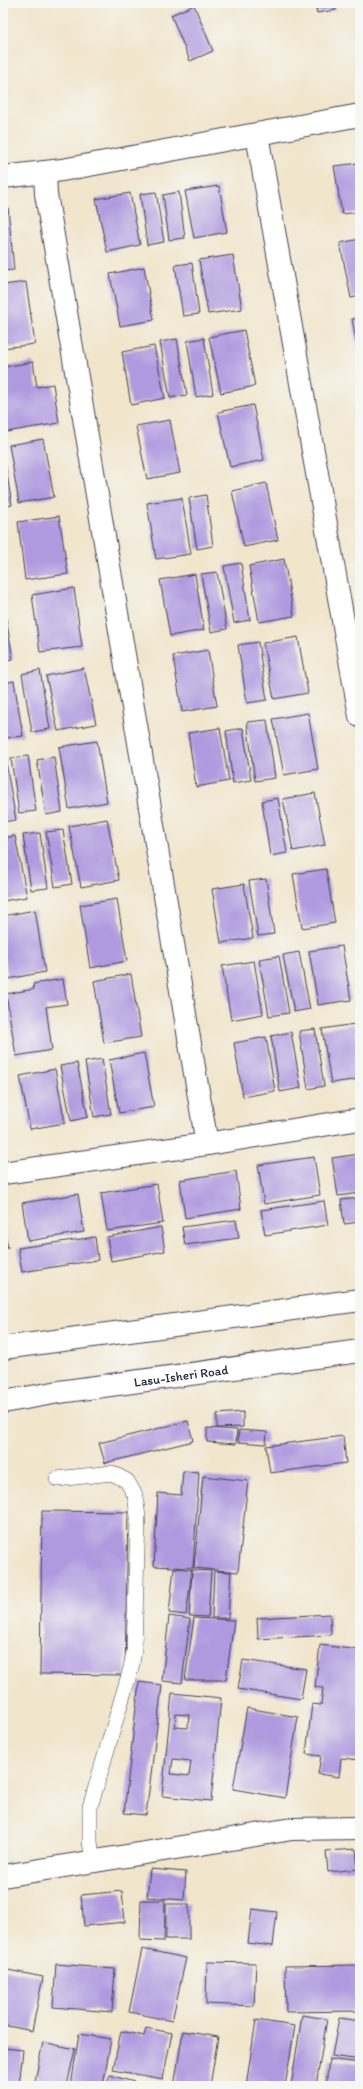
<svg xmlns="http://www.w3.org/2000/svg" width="363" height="2089" font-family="Itim,sans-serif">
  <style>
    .building { fill: #af9adf; fill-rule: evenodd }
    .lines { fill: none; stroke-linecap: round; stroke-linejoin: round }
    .service-casing { stroke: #413f51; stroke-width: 16 }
    .minor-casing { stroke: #413f51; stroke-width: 24 }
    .primary-casing { stroke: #413f51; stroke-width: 24 }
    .service { stroke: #fff; stroke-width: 15 }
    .minor { stroke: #fff; stroke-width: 22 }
    .primary { stroke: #fff; stroke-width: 22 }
    .labels { text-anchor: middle; stroke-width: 3; stroke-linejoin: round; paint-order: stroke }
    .street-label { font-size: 13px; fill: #22223b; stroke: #f6f6f2 }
  </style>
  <rect width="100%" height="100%" fill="#f6f6f2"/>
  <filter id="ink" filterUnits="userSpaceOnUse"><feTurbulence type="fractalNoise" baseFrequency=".025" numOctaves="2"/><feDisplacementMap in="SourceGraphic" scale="8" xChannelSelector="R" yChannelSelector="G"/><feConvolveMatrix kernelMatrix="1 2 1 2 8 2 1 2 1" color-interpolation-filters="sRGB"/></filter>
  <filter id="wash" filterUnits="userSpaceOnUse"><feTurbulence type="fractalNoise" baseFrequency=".012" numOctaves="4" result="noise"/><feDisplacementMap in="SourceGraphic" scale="16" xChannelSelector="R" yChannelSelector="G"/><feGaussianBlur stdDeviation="0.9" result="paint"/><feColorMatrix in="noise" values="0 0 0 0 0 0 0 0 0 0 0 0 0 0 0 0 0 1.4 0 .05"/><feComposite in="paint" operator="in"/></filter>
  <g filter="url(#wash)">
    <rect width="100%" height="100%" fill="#f1e5cc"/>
    <g id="blocks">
      <!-- building -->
      <g class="building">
        <polygon points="315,3 335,3 336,10 317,13"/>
        <polygon points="194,5 213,51 190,61 171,15"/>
        <polygon points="360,163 360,212 342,214 334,166"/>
        <polygon points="219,186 227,232 194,238 185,191"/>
        <polygon points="156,192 164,242 147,245 140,194"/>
        <polygon points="179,192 185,238 169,240 163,195"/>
        <polygon points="130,193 140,245 107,252 96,199"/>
        <polygon points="8,207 14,270 3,271 3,208"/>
        <polygon points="360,239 360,296 351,298 340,243"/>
        <polygon points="233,255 242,309 208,314 199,260"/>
        <polygon points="192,263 199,314 183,316 175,265"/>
        <polygon points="144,267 154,320 120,326 110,274"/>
        <polygon points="26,282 35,344 3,348 3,285"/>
        <polygon points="360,318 360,357 359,357 352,319"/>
        <polygon points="244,330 255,386 221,393 209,337"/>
        <polygon points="204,338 213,394 196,397 187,341"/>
        <polygon points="177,339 187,395 170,398 160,342"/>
        <polygon points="154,346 165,398 131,405 122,352"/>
        <polygon points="33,362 37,387 53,384 59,423 6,432 3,412 3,367"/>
        <polygon points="253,405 264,460 230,467 218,412"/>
        <polygon points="170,420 180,473 147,479 136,426"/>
        <polygon points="43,439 54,497 19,503 9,445"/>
        <polygon points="3,450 12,505 3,507"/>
        <polygon points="266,483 278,540 244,547 232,491"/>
        <polygon points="206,495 213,546 197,549 189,498"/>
        <polygon points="182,498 191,554 156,559 147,503"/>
        <polygon points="59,516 68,574 25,580 18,522"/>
        <polygon points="284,559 294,616 259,622 249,566"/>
        <polygon points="241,563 250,620 234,623 224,566"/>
        <polygon points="217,572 227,629 211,632 201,574"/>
        <polygon points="195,574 204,630 170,636 160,580"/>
        <polygon points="74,588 82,647 40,652 32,595"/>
        <polygon points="3,600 13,659 3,661"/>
        <polygon points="298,637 308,693 274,699 263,643"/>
        <polygon points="258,642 267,700 247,703 238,645"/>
        <polygon points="208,650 217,706 182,712 173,656"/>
        <polygon points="84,668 96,724 58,731 46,676"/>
        <polygon points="40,670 50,729 32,732 22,674"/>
        <polygon points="14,681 23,736 6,738 3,717 3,683"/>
        <polygon points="308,713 318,769 284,775 273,719"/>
        <polygon points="267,720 275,778 255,781 247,722"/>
        <polygon points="220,728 229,781 196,787 188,733"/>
        <polygon points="243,728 251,780 233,783 226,731"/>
        <polygon points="97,741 107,802 69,809 59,747"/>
        <polygon points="28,756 36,811 19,813 11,758"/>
        <polygon points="54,757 62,812 46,815 37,760"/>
        <polygon points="5,758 16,820 3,822 3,759"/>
        <polygon points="315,793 325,845 293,851 283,799"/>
        <polygon points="278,798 287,853 270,856 262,801"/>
        <polygon points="107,819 119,880 81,887 69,826"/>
        <polygon points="63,830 72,884 55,887 46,832"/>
        <polygon points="40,833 48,888 31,890 23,835"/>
        <polygon points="15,836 27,897 3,901 3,838"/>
        <polygon points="326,869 335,923 302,928 293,874"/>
        <polygon points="266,879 274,934 258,936 249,881"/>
        <polygon points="244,884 253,938 221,943 212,889"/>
        <polygon points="117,899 127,961 90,968 80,905"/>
        <polygon points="35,910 45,972 8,979 3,948 3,916"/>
        <polygon points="342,946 351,1000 318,1005 309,951"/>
        <polygon points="299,952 310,1009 294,1012 283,955"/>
        <polygon points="279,956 289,1013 269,1016 259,959"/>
        <polygon points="254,961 263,1014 231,1020 222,966"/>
        <polygon points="131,974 141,1037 104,1043 94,981"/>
        <polygon points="63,979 67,1004 46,1007 52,1050 16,1056 6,994 34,989 33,984"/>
        <polygon points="355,1024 360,1057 360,1079 331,1083 322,1029"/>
        <polygon points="315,1029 324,1086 308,1089 299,1031"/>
        <polygon points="291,1032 301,1088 280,1092 271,1036"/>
        <polygon points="266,1037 275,1091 243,1097 234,1043"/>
        <polygon points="144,1053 154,1107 119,1113 109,1060"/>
        <polygon points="102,1059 111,1114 94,1117 85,1062"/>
        <polygon points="77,1063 88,1117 71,1121 60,1066"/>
        <polygon points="55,1069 65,1123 30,1129 20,1076"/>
        <polygon points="360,1154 360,1193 338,1196 332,1158"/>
        <polygon points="314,1157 320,1195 264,1204 258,1165"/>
        <polygon points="236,1171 241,1209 185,1218 180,1180"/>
        <polygon points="157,1184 163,1223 107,1231 101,1193"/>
        <polygon points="78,1194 84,1232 28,1241 22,1203"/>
        <polygon points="360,1198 360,1222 344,1224 341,1200"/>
        <polygon points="324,1201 328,1225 265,1235 261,1210"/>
        <polygon points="236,1220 239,1238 185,1245 182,1227"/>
        <polygon points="3,1224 8,1248 3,1248"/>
        <polygon points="161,1227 165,1251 111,1261 107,1237"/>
        <polygon points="95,1237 98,1260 22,1272 18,1248"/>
        <polygon points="243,1412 243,1427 217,1428 217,1414"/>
        <polygon points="188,1421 193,1441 105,1463 99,1443"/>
        <polygon points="207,1428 237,1430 236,1444 207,1442"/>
        <polygon points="239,1430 267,1432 266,1444 238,1442"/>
        <polygon points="343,1436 346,1463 270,1473 266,1446"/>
        <polygon points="183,1471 199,1472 193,1568 154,1566 158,1493 181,1495"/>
        <polygon points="203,1476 248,1481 238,1572 194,1568"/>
        <polygon points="42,1511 128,1512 125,1675 40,1674"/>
        <polygon points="174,1568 192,1570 186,1615 169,1613"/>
        <polygon points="192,1570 211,1571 208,1617 189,1616"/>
        <polygon points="214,1571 231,1572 228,1618 212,1618"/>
        <polygon points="330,1614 331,1635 258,1639 257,1618"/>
        <polygon points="169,1616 190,1619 182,1683 162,1681"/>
        <polygon points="194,1618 234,1620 226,1680 185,1680"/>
        <polygon points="320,1645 360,1650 360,1760 341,1758 339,1777 318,1774 321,1756 306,1754 312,1704 321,1705 323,1688 315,1687"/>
        <polygon points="243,1660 306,1669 301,1699 238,1689"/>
        <polygon points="139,1682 162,1685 146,1815 124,1813"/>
        <path d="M172 1693 221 1698 211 1801 162 1796ZM176 1714 189 1715 188 1728 175 1727ZM173 1759 191 1761 189 1776 171 1774Z"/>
        <polygon points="247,1708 298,1717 285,1798 233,1789"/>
        <polygon points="356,1849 358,1869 328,1872 326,1851"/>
        <polygon points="150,1869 186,1872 184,1900 147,1897"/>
        <polygon points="122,1891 125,1922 84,1926 81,1895"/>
        <polygon points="141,1900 165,1900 164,1941 140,1940"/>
        <rect x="166" y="1904" width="23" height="35"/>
        <polygon points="252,1909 277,1912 273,1946 248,1943"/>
        <polygon points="142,1949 186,1958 172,2021 129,2012"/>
        <polygon points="207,1962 256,1963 254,2006 206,2004"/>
        <polygon points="56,1964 115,1969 112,2012 53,2007"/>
        <polygon points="360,1965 360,2011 286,2012 285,1966"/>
        <polygon points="3,1969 43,1977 32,2031 3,2025"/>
        <polygon points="302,2015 327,2019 316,2086 291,2086"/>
        <polygon points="339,2018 360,2021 360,2060 332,2056"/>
        <polygon points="256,2020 295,2026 285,2086 246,2086"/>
        <polygon points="146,2028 172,2033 163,2079 113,2070 121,2031 144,2036"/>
        <polygon points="183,2031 218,2037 210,2086 174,2086"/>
        <polygon points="79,2034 111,2039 103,2086 71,2086"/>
        <polygon points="43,2042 75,2049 67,2086 34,2086"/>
        <polygon points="3,2048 23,2050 19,2086 3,2086"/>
        <polygon points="329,2059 360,2063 360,2086 326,2086"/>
        <polygon points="110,2075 134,2082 133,2086 106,2086"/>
      </g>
    </g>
  </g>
  <g filter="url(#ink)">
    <use href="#blocks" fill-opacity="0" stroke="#413f51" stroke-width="1"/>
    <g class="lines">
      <!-- service casing -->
      <g class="service-casing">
        <polyline id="service" points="57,1479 112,1473 127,1481 135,1495 138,1517 134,1651 131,1668 90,1807 90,1842 93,1862"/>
      </g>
      <!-- minor casing -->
      <g class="minor-casing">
        <g id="minor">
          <polyline points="257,135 360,716"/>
          <polyline points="45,172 46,194 207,1144"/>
          <polyline points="3,177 62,170 360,115"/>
          <polyline points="3,1173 207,1144 360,1119"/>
          <polyline points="3,1876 292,1829 360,1828"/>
        </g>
      </g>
      <!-- primary casing -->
      <g class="primary-casing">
        <g id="primary">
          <polyline points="3,1348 360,1300"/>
          <path id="s1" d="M3 1402 59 1392 360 1351"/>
        </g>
      </g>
      <!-- service -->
      <use href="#service" class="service"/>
      <!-- minor -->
      <use href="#minor" class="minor"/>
      <!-- primary -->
      <use href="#primary" class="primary"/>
    </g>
  </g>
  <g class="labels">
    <!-- street labels -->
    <g class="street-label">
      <text dy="5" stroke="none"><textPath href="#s1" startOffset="180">Lasu-Isheri Road</textPath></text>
    </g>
  </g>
  <!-- margin -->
  <rect width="363" height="2089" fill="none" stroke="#f6f6f2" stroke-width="16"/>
</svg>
